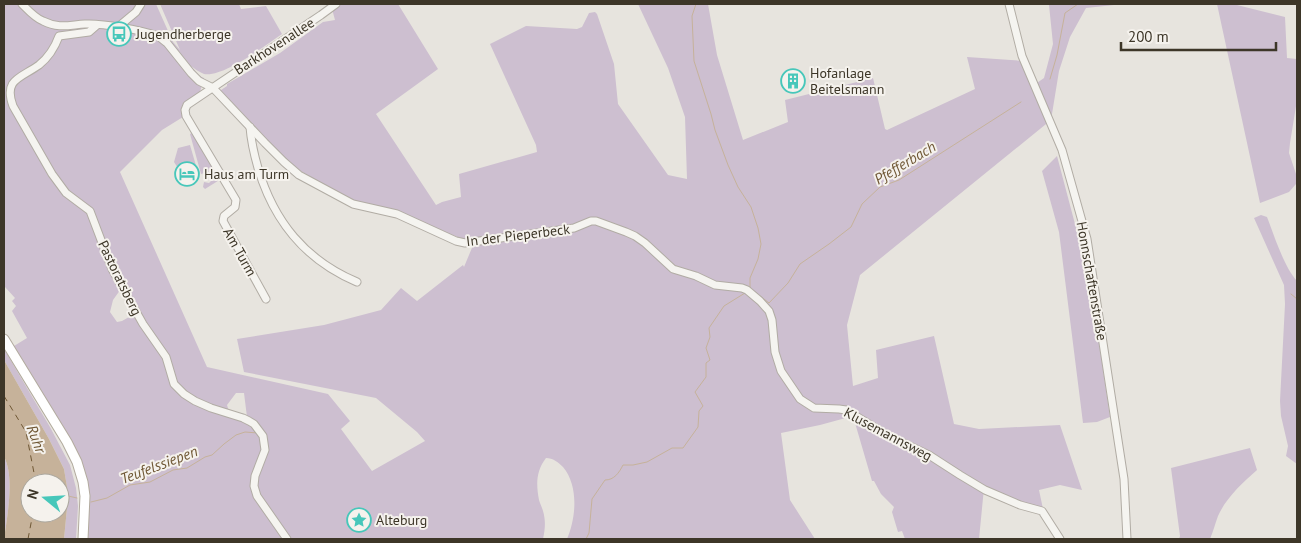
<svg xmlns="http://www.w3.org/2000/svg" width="1301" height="543" font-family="'PT Sans',sans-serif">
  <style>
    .green { fill: #cdbfd0; fill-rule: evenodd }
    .water { fill: #c6b29a; fill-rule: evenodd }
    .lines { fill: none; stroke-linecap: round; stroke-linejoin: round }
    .stream { stroke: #c6b29a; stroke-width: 1 }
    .ferry { stroke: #6f5734; stroke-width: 1; stroke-dasharray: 6 5; stroke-linecap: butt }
    .minor-casing { stroke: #b1aca4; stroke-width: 9 }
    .major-casing { stroke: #b2ab9e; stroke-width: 11 }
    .minor { stroke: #f5f4f0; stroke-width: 7 }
    .major { stroke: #fff; stroke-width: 9 }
    .labels { text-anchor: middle; stroke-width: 4; stroke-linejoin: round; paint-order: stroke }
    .poi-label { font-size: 14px; fill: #3d3628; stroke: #f5f2ed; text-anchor: start }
    .street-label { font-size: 14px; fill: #3d3628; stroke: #f5f2ed }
    .water-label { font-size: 15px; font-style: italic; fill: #6f5734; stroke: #f5f2ed }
  </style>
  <rect width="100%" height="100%" fill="#e7e4de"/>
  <!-- green -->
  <g class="green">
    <path d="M4 4H156L173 42 180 50 160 4H239L241 9 266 6 282 34C266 45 223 78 204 74 199 72 195 69 191 66L199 76 204 78 200 92 182 105 181 113 183 117 162 130 120 172 207 367 328 394 350 421 341 429 372 471 425 441 417 432 376 398 244 372 237 339 324 325 381 310 401 288 417 301 463 265 464 267 474 243 434 228 397 210 360 205 319 182 301 171 285 159 221 94V90L227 86V84L280 53 323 22 335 20 332 9 337 4H398L438 69 376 114 436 205 442 202 461 197 459 174 537 152 536 145 490 44 526 26 577 29 582 27 589 13 595 12 597 14 614 64 618 104 668 175 687 179 685 117 668 68 638 4H708L717 55 743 140 788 122 785 100 873 78 885 129 887 130 975 89 967 57 1024 61 1034 85 1044 78 1053 44 1049 5 1054 4H1114V5L1086 8 1070 37 1059 71 1051 120 860 275 847 325 853 386 878 378 876 350 934 336 954 424 979 429 1060 425 1082 490 1060 485 1039 490 1043 509 1010 498 984 488 979 539H905L902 531 898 532 892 512 894 507 881 494 874 481H872L853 416 820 425 781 433 790 500 815 539H567C576 518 579 486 563 467 558 462 553 458 546 458 536 471 536 484 539 500 540 504 542 507 543 511 546 521 545 530 543 539H86L87 521 69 440 14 346 27 338 12 311 16 306 12 301 15 298 5 287H4ZM123 286 138 312 122 321 117 322 110 312 113 300ZM236 393H244L247 417 230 415 227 405Z"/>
    <polygon points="1217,4 1233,4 1285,17 1287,58 1297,59 1297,100 1290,143 1289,153 1297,177 1296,184 1289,192 1260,203"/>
    <polygon points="192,133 221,179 205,189 203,187 204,182 209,183 212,180 211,176 208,172 201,174 190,134"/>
    <path d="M190 145 199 176C197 180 191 183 187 182L174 162 178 148Z"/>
    <polygon points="1057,156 1080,243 1086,276 1094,309 1110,417 1097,422 1083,423 1059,232 1042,171"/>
    <path d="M1261 215 1267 217C1274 235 1284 267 1297 281V464L1286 456 1288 446 1281 416 1280 401 1285 304 1284 285 1254 218Z"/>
    <polygon points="4,349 50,427 70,465 76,488 78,506 76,539 64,539 67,508 69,499 64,469 49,439 4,360"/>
    <path d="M1250 448 1257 470C1242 483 1226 498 1218 516 1215 524 1213 532 1210 539H1179L1180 536 1171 468Z"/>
    <path d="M4 457C15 476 7 518 4 539Z"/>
  </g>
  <!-- water -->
  <path class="water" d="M4 360 49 439 64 469 69 499 67 508 64 539H4C7 518 15 476 4 457ZM30 483H60V513H30Z"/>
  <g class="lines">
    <!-- stream -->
    <g class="stream">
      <polyline points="696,4 692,16 694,61 711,114 715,130 728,165 738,187 751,207 758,228 761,244 758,259 750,278 750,288 769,303 788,283 800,264 829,244 851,227 862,204 880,187 899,180 1021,102"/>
      <polyline points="1050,79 1057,55 1065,13 1078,4"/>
      <polyline points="1291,294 1297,299"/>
      <polyline points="68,496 77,498"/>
      <polyline points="91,502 107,498 130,485 150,482 173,470 187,468 205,457 212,455 224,444 236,435 245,432 258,433"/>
      <path d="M586 539 589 533 592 499 605 480C614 480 619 473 623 465H633L647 462 672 448H683L698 427 699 411 703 406 695 392 706 377V363L710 360 706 348 710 337 709 328 724 306 745 293"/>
    </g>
    <!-- ferry -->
    <g class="ferry">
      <polyline points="4,396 26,432 36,483"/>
      <polyline points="28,539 33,513"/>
    </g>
    <!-- minor casing -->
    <g class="minor-casing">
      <g id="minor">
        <path d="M22 4C28 10 35 18 43 21 59 29 69 25 85 24 103 23 141 30 158 36 161 38 164 41 167 43L191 73 199 81 213 88 265 143 284 162 299 175 353 204 397 214 456 241 465 243 574 228 591 221H596L626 232 635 236 645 243 673 269 696 276 715 285 742 288 747 290 760 301 769 311 772 320 775 352 781 371 800 399 814 408 839 409 846 410 889 436 929 455 960 475 985 490 1020 505 1042 511 1060 539"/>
        <polyline points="1009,4 1022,56 1062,150 1087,239 1124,479 1127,539"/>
        <path d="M97 25 89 32 59 36C55 47 49 57 39 65 21 78 3 79 13 106L52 174 66 193 90 211 112 269 143 324 166 357 174 384 184 394 195 401 211 408 243 418 249 421 254 424 263 436 265 450 255 476 254 486 257 496 287 539"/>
        <polyline points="118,27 136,12 141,4"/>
        <path d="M250 127C251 141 254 154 258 168 274 222 305 260 357 282"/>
        <polyline points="266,299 223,221 224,216 235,207 236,200 186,116 185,110 187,105 321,15 336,4"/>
      </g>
    </g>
    <!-- major casing -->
    <g class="major-casing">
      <polyline id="major" points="4,339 67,442 77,462 83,482 85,496 83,539"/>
    </g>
    <!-- minor -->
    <use href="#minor" class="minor"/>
    <!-- major -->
    <use href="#major" class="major"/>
  </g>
  <!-- icons -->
  <defs>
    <g id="bus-ring" transform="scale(1.25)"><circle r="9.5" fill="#f5f2ed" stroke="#47c7ba" stroke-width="1.5"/><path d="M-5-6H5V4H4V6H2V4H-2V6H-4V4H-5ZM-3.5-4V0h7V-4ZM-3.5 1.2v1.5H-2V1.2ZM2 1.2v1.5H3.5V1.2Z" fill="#47c7ba"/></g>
    <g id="building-ring" transform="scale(1.25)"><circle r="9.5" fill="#f5f2ed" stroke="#47c7ba" stroke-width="1.5"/><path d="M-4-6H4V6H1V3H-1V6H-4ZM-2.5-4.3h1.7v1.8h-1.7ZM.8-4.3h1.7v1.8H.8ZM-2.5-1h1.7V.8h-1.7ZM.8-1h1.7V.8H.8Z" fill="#47c7ba"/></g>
    <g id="hotel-ring" transform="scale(1.25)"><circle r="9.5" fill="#f5f2ed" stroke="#47c7ba" stroke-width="1.5"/><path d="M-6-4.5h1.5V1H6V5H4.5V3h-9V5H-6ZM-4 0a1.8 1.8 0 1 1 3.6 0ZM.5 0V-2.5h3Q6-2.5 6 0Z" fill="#47c7ba"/></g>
    <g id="sight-ring" transform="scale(1.25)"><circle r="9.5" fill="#f5f2ed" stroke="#47c7ba" stroke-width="1.5"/><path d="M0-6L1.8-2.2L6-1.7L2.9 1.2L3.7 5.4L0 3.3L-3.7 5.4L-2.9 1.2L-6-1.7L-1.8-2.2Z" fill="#47c7ba"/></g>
  </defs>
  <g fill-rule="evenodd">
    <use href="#bus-ring" x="119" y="34"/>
    <use href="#building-ring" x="793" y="81"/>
    <use href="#hotel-ring" x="187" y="174"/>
    <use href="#sight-ring" x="359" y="520"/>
  </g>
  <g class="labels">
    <!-- poi labels -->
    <g class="poi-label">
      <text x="136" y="39">Jugendherberge</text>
      <text x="810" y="78">Hofanlage<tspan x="810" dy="16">Beitelsmann</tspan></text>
      <text x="204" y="179">Haus am Turm</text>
      <text x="376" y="525">Alteburg</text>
    </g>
    <!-- street labels -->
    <g class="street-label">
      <text transform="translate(274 46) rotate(-33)" y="5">Barkhovenallee</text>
      <text transform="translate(518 235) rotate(-7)" y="5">In der Pieperbeck</text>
      <text transform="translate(240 252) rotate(61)" y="5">Am Turm</text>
      <text transform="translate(120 278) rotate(64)" y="5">Pastoratsberg</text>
      <text transform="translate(1092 281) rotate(80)" y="5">Honnschaftenstraße</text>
      <text transform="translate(888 434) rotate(28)" y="5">Klusemannsweg</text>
    </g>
    <!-- water labels -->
    <g class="water-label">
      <text transform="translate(905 163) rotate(-31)" y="5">Pfefferbach</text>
      <text transform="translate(36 439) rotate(69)" y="5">Ruhr</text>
      <text transform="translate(159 465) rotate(-21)" y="5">Teufelssiepen</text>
    </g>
  </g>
  <!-- border -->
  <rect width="1301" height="543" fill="none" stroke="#3d3628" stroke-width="10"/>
  <!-- north arrow -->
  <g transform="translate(45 498) rotate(288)"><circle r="24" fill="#f5f2ed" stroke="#aba79e"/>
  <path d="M0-4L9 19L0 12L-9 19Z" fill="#47c7ba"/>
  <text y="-8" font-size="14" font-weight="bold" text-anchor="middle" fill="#3d3628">N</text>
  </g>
  <!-- scale -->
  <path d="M1121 42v8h155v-8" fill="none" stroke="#3d3628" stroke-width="2.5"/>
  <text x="1128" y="42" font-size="15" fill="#3d3628" stroke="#f5f2ed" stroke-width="4" paint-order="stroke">200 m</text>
</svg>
